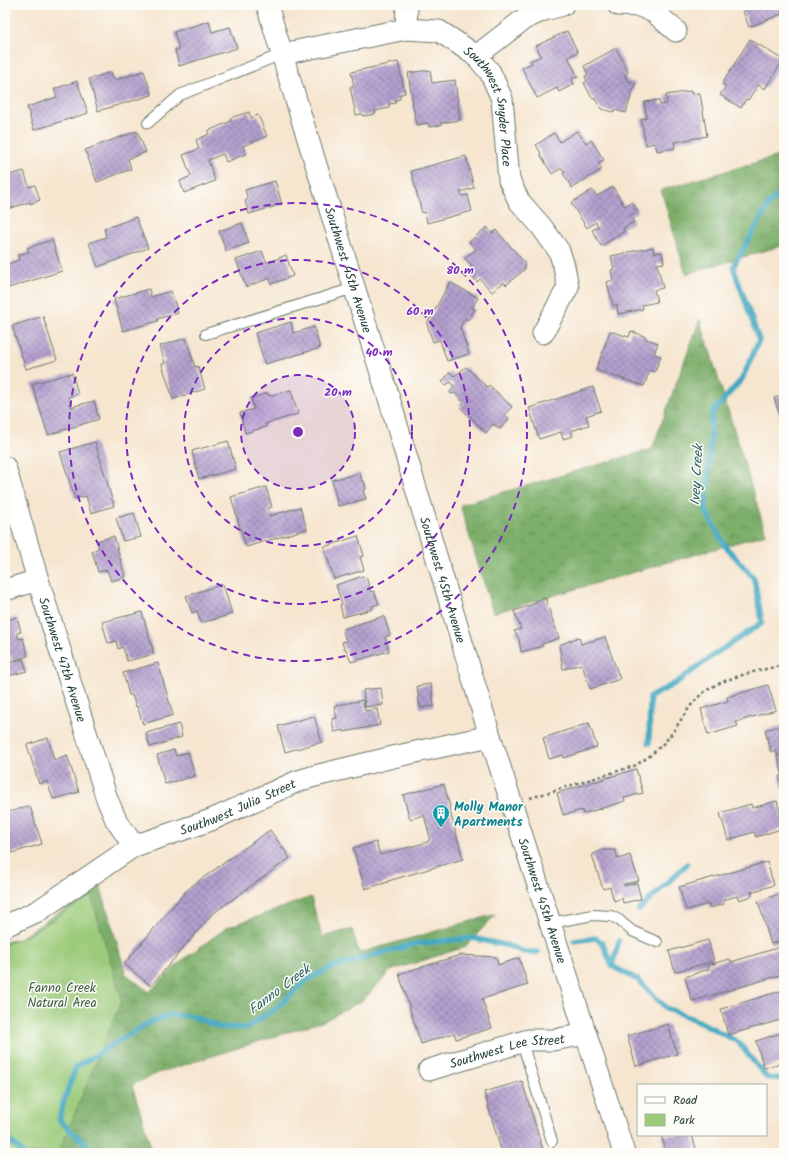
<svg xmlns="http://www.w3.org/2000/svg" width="789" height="1158" font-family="Kalam,sans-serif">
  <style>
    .forest { fill: url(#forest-crowns); stroke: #4e764f }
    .green { fill: #9ccb7a; stroke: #5e8457 }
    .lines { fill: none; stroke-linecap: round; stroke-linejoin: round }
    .stream { stroke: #42a9c2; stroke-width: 5.5 }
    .building { fill: url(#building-cross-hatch) }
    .lane-casing { stroke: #6a786a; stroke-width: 12 }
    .street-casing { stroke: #6a786a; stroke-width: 23 }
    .path { stroke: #6a786a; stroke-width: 2.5; stroke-dasharray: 3 3; stroke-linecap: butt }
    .lane { stroke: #fff; stroke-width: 10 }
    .street { stroke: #fff; stroke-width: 21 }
    .ring { fill: none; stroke: #7b2cbf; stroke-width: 2; stroke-dasharray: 7 5 }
    .labels { text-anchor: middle; stroke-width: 3; stroke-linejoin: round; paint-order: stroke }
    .street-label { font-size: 13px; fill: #1f3d34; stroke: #fdfcf7 }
    .culture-label { font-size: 13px; font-weight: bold; fill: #0d838f; stroke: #fdfcf7; text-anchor: start }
    .park-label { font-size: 13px; fill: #3e6046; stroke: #fdfcf7 }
    .water-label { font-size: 14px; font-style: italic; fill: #2b6366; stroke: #fdfcf7 }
    .centre { fill: #7b2cbf; stroke: #fdfcf7; stroke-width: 2 }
    .ring-label { font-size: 12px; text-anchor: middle; font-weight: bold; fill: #7b2cbf; stroke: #fdfcf7; stroke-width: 3; stroke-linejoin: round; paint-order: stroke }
  </style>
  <defs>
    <pattern id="forest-crowns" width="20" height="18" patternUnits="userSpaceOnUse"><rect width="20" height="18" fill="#7daf6a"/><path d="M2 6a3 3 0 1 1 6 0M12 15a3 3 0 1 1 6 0" fill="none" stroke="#669058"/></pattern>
    <pattern id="building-cross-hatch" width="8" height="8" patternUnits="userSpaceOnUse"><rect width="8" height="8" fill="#b39fce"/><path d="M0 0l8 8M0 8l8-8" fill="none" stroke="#9183a8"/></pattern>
  </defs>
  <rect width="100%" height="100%" fill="#fdfcf7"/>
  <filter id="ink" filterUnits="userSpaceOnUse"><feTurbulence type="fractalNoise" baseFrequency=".025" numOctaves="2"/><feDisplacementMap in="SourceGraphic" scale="8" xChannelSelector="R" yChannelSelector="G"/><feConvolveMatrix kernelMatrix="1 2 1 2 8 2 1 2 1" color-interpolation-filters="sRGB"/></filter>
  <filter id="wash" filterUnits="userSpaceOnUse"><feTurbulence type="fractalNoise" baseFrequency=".012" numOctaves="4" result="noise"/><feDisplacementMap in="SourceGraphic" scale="16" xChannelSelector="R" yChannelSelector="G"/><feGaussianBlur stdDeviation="0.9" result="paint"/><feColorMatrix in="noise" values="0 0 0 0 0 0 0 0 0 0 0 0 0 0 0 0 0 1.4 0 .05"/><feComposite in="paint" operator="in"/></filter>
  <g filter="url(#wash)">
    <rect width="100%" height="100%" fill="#f6e5cf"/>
    <!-- forest -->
    <g class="forest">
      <polygon points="784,151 784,245 686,274 661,190 782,155"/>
      <polygon points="700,319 766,534 493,613 460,505 652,449"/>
      <polygon points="100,885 126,974 149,992 184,959 226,928 311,897 322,937 352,929 359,953 496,914 465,947 390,971 363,1000 324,1021 158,1073 132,1085 153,1153 5,1153 5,941 17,940"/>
    </g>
    <!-- green -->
    <polygon class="green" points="91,896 122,1000 58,1153 5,1153 5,945 32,933"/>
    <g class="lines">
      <!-- stream -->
      <g class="stream">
        <polyline points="649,743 650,697 676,683 715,654 762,623 754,578 725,546 706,511 712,413 742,379 759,340 733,267 769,204 784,190"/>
        <polyline points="639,910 687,864"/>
        <polyline points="574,941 596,938 603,944 612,966 638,980 666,1008 698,1021 738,1042 767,1078 784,1079"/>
        <polyline points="612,966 619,941"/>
        <polyline points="5,1136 23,1153"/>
        <polyline points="96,1153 59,1120 64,1100 76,1067 150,1022 171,1015 192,1016 219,1027 246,1028 275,1009 307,980 330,968 414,944 472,938 509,946 524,952 538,952"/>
      </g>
    </g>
    <g id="blocks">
      <!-- building -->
      <g class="building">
        <polygon points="745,5 784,5 784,13 749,27 743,11 747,9"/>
        <polygon points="209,21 212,32 230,27 237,48 179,66 175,50 179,49 174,32"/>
        <polygon points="567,31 578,52 568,57 578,77 572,79 574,84 559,92 557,88 537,98 522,68 532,63 530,61 541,56 536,46"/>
        <polygon points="750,39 783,60 765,89 758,85 748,100 746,99 741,108 720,95 726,86 722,84"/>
        <polygon points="616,48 628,72 624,75 628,81 635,83 626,113 615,110 613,112 601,109 594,97 592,98 584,83 587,81 585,76 588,75 584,66"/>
        <polygon points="398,62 405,93 399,95 400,99 395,100 396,103 389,104 389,108 375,111 375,114 363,116 362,114 356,115 350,87 354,86 351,72"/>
        <polygon points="430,70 432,83 455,80 460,120 441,123 441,125 429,127 428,123 416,125 408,73"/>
        <polygon points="144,71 152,95 98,111 89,79 111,72 114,80"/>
        <polygon points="77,81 88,113 34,130 27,107 57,97 54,89"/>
        <polygon points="691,91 691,94 700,93 707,136 674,142 675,148 657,151 655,143 646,145 641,119 647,118 644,102 659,100 660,105 667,104 666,95"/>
        <polygon points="249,112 251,118 258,115 267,136 243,146 246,154 226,162 223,154 208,160 215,181 184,193 180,181 191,176 183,155 199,149 196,140 209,134 208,131 231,121 230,118"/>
        <polygon points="137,131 146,152 128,159 131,169 97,182 85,150"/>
        <polygon points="577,131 586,143 591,140 604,160 598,163 602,169 572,188 563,173 565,172 562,168 552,174 540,154 541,153 536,145 554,133 560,142"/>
        <polygon points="466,156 474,188 460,192 462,196 468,195 472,211 427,223 425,212 422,213 411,171"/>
        <polygon points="24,171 29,187 35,185 40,200 30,204 30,202 5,210 5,176"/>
        <polygon points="275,181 282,204 249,214 245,201 248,199 245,190"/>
        <polygon points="613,187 624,206 632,202 638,211 630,216 634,222 623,228 625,231 601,246 592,230 598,227 596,222 587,228 571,203 592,190 597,196"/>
        <polygon points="136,217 148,248 98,267 89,243 106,237 104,229"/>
        <polygon points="242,223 249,243 226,251 219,231"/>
        <polygon points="487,227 492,233 496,230 524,262 525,269 506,285 504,282 492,292 480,279 477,282 468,271 473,267 465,258 476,249 469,242"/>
        <polygon points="52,240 62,271 5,289 5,265 19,260 18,255 29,252 27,248"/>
        <polygon points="653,247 654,253 662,252 664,263 657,264 663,288 654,290 657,302 642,305 643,309 618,314 617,305 613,305 607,282 613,280 611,270 614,269 611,256"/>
        <polygon points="262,251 267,263 286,255 293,276 271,284 270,278 246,287 236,260"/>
        <polygon points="450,282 478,298 472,308 475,309 468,320 465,318 460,327 469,354 447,361 440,340 433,342 427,324"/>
        <polygon points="149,289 151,297 171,291 178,313 157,319 158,321 123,331 114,299"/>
        <polygon points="43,316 57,360 26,369 12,326"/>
        <polygon points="291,322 293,333 314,327 320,348 265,364 255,333"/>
        <polygon points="610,331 629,337 631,331 646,337 646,339 658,343 654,354 661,356 655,372 650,370 644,386 596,370"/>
        <polygon points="186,338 195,367 198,366 205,389 173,399 162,364 165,363 160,346"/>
        <polygon points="466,367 487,387 489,385 512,407 504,415 509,419 500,429 493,424 486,433 460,407 464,403 455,393 451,394 450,392 454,386 451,382 446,385 442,382 450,372 454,376"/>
        <polygon points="72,373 78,394 68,397 71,407 94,401 99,419 48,435 32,384"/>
        <polygon points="593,387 601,411 586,416 589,425 571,431 573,436 563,439 561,432 539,439 529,408"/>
        <polygon points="291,390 298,414 265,424 266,427 245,433 240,413 254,409 251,398 268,393 269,396"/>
        <polygon points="784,395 784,428 774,398"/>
        <polygon points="228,441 236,469 199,479 192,451"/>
        <polygon points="95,442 114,506 91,513 86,496 75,499 60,452"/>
        <polygon points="360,473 362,481 364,481 366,489 363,490 366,499 338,506 332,480"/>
        <polygon points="266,487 272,507 268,508 270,516 300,507 307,529 246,547 231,497"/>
        <polygon points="134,513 141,537 123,541 116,518"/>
        <polygon points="114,536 125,577 111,581 107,570 98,572 92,551 99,548 97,541"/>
        <polygon points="358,536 364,556 360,557 364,570 334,579 324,547"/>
        <polygon points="363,576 364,578 366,577 371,592 374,591 379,604 372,606 373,609 343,617 340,605 342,604 336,585"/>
        <polygon points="223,584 232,614 201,623 197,611 192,613 186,596"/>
        <polygon points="545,598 559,638 542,644 543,646 521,652 519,639 514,631 521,629 514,611 536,603 536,601"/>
        <polygon points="142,612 154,654 127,661 123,647 118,649 116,641 108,643 102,622"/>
        <polygon points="384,616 390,635 385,637 389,651 351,662 346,649 344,649 342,642 347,641 346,638 345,639 343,629"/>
        <polygon points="17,617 21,632 17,633 19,639 23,638 28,656 12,661 10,655 5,656 5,621"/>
        <polygon points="579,637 581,644 605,637 620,679 590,689 582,664 563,669 559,645"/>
        <polygon points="23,659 27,671 8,676 5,664"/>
        <polygon points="158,663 173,715 143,724 137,706 136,707 132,695 129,695 123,673"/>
        <polygon points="431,684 434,706 420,708 417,686"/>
        <polygon points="768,685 776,710 736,722 738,726 708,735 701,709 728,701 727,697"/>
        <polygon points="381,688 383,705 365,707 363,690"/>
        <polygon points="363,700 365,711 377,709 380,725 344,732 344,730 334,732 332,719 337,718 334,706"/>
        <polygon points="314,716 322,742 285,752 278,726"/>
        <polygon points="589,723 597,747 564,758 563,755 549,759 543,738"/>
        <polygon points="179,724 182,737 150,747 146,733"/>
        <polygon points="784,725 784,794 779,776 783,775 776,750 771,752 765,730"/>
        <polygon points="48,738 54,760 67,755 79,792 53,799 47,781 39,784 27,745"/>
        <polygon points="174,750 176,756 188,752 195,776 165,784 157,755"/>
        <polygon points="636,769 643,793 624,798 625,801 583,814 582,810 563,815 557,793"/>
        <polygon points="444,784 450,807 449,808 463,859 388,881 388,882 365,889 353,848 376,842 380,855 428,842 430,837 424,815 410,819 403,795"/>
        <polygon points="777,801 784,828 756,837 754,832 728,840 720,813 751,804 752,808"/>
        <polygon points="30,806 42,844 5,855 5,813"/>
        <polygon points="270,830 290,858 211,915 151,986 124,964 184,893 193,885"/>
        <polygon points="602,850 615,850 618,859 630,855 639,881 624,884 624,886 637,883 641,899 623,903 622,898 614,901 610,887 603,889 592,855"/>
        <polygon points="767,862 774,885 751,892 752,896 739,900 737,896 723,900 724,904 710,908 709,904 686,910 679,887"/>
        <polygon points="779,894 784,911 784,940 771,944 758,901"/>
        <polygon points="708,940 714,961 675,972 669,951"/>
        <polygon points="784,946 784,974 692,1001 685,977 709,969 708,965 730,959 731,962"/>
        <polygon points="460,955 496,957 498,965 519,958 528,985 482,999 492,1028 456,1039 454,1033 421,1044 399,974"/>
        <polygon points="784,990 784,1019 728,1035 721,1009"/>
        <polygon points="668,1024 677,1054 636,1066 627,1036"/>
        <polygon points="784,1032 784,1062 764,1068 756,1041"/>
        <polygon points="522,1081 544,1153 502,1153 484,1092"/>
        <polygon points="661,1135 687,1135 688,1136 692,1135 696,1149 683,1153 667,1153"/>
      </g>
    </g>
  </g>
  <g filter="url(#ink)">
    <use href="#blocks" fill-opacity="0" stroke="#6a786a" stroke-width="1"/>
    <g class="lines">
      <!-- lane casing -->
      <g class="lane-casing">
        <g id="lane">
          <polyline points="148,123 180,95 282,54"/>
          <polyline points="206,334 354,288"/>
          <polyline points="550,923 593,915 611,916 619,920 632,931 657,942"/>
          <polyline points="522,1042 552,1141"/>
        </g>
      </g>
      <!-- street casing -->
      <g class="street-casing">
        <g id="street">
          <path id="s1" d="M267 5 303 123 391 405 490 736 624 1153"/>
          <polyline points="618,5 640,6 654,12 676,31"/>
          <polyline points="406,29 407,5"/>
          <path id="s2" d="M282 54 406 29 439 31 459 44 476 56 490 72 502 99 509 180 519 201 541 226 559 251 564 266 568 287 543 333"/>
          <polyline points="476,56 524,19 544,10 563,5"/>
          <path id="s3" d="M5 467 38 580 107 799 116 820 134 846"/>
          <polyline points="5,590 38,580"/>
          <path id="s4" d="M5 926 38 911 134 846 211 820 298 781 315 776 393 757 490 736"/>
          <path id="s5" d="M429 1070 528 1040H553L586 1034"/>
        </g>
      </g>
      <!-- path -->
      <path class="path" d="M530 798 634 766C647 759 660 748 669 737 681 722 688 705 703 693 721 678 761 670 784 665"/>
      <!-- lane -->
      <use href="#lane" class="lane"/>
      <!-- street -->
      <use href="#street" class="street"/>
    </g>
  </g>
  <!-- distance rings -->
  <circle cx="298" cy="432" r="57" fill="#7b2cbf" fill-opacity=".12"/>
  <g class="ring">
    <circle cx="298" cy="432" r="57"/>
    <circle cx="298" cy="432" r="114"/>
    <circle cx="298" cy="432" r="172"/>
    <circle cx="298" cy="432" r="229"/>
  </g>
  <!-- icons -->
  <defs>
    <g id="building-pin" transform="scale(0.9)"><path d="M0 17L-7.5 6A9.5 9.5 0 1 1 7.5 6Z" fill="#0f9aa8" stroke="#fdfcf7"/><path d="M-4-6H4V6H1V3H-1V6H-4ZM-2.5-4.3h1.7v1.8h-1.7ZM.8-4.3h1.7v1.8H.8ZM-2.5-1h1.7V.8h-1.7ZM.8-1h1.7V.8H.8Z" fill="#fff"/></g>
  </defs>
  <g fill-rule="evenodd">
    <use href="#building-pin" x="441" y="813"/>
  </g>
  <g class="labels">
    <!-- street labels -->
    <g class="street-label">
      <text dy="5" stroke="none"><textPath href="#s2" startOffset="257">Southwest Snyder Place</textPath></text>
      <text dy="5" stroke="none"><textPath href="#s1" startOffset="277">Southwest 45th Avenue</textPath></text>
      <text dy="5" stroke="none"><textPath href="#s1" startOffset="601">Southwest 45th Avenue</textPath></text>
      <text dy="5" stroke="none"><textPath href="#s3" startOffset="201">Southwest 47th Avenue</textPath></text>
      <text dy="5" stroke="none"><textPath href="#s4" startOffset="263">Southwest Julia Street</textPath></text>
      <text dy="5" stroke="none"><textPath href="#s1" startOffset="937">Southwest 45th Avenue</textPath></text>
      <text dy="5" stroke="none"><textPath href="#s5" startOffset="81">Southwest Lee Street</textPath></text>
    </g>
    <!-- culture labels -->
    <g class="culture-label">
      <text x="454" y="811">Molly Manor<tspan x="454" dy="15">Apartments</tspan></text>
    </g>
    <!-- park labels -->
    <g class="park-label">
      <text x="62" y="992">Fanno Creek<tspan x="62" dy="15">Natural Area</tspan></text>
    </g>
    <!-- water labels -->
    <g class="water-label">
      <text transform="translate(696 475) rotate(-87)" y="5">Ivey Creek</text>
      <text transform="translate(279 989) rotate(-37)" y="5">Fanno Creek</text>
    </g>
  </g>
  <circle cx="298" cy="432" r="6" class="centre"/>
  <g class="ring-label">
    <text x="460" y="274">80 m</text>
    <text x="420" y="315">60 m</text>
    <text x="379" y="356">40 m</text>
    <text x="338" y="396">20 m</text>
  </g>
  <!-- margin -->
  <rect width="789" height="1158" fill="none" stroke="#fdfcf7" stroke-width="20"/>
  <!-- legend -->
  <rect x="637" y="1084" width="130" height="52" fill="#fdfcf7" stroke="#a4b0a9"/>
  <rect x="645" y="1097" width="20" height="6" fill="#ffffff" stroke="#a4b0a9"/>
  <text x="673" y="1104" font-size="12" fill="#1f3d34">Road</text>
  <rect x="645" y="1114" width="20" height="12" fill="#9ccb7a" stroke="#a4b0a9"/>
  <text x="673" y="1124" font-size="12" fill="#1f3d34">Park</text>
</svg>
